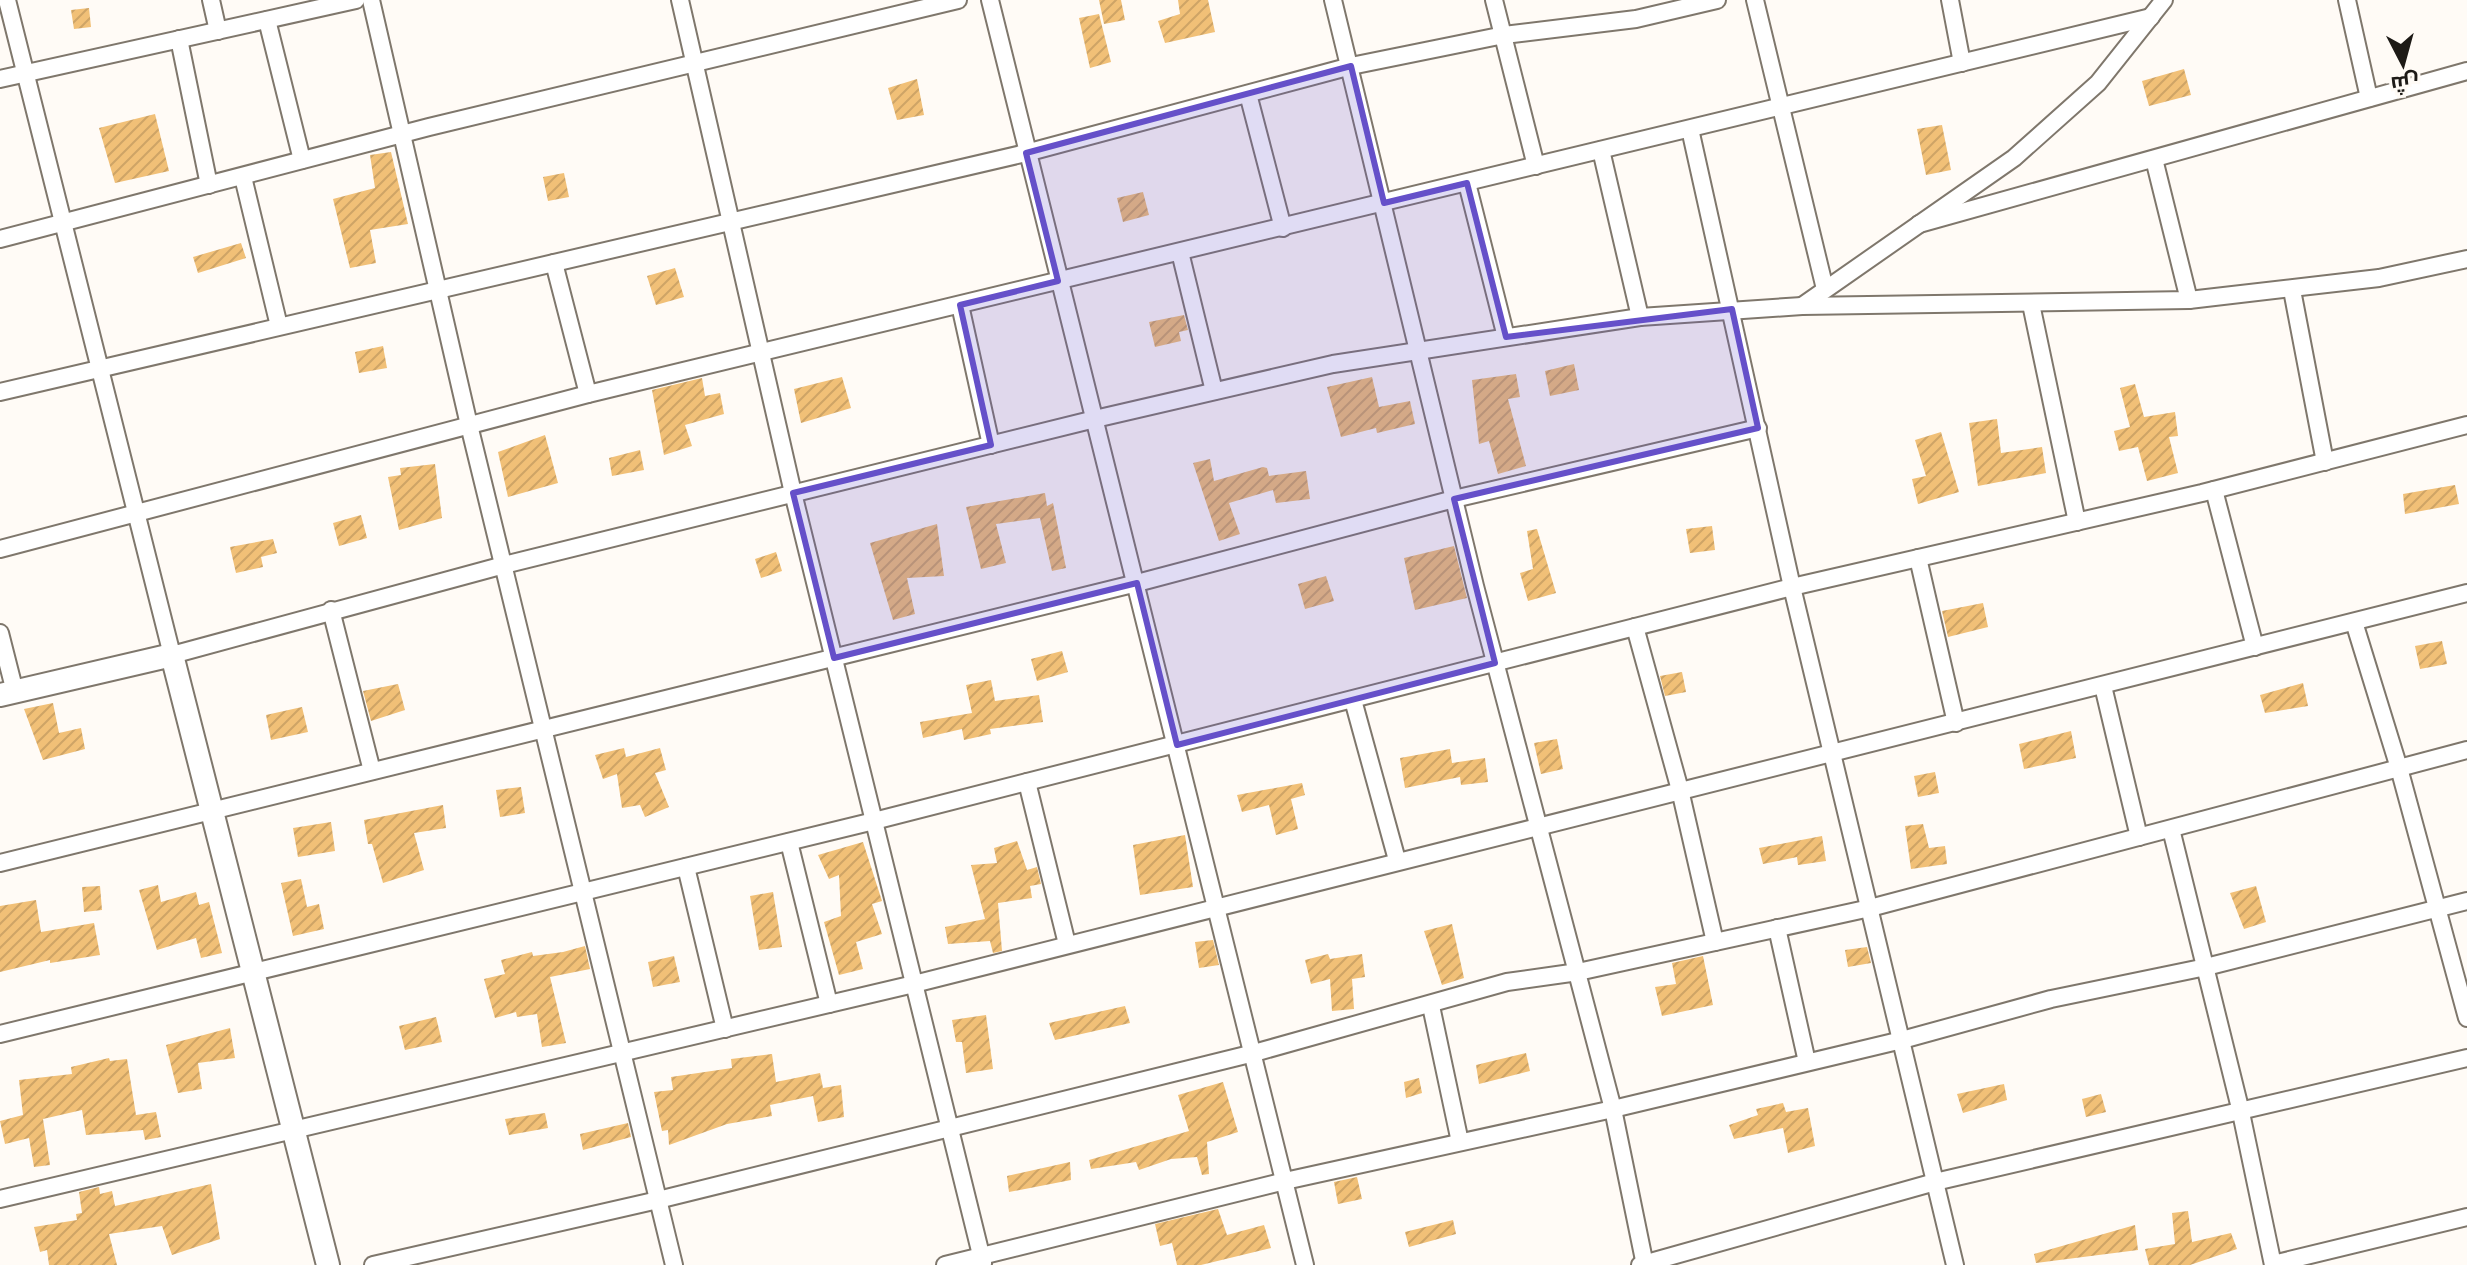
<svg xmlns="http://www.w3.org/2000/svg" width="2467" height="1265" font-family="'Crimson Pro',Cairo,serif">
  <style>
    .building { fill: url(#building-hatch) }
    .lines { fill: none; stroke-linecap: round; stroke-linejoin: round }
    .street-casing { stroke: #7f776c; stroke-width: 20 }
    .secondary-casing { stroke: #7f776c; stroke-width: 26 }
    .street { stroke: #fff; stroke-width: 16 }
    .secondary { stroke: #fff; stroke-width: 22 }
    .marked { fill: #6550c9; fill-opacity: 0.2; stroke: #6550c9; stroke-width: 6; stroke-linejoin: round }
  </style>
  <defs>
    <pattern id="building-hatch" width="6" height="6" patternUnits="userSpaceOnUse" patternTransform="scale(2)"><rect width="6" height="6" fill="#f1c077"/><path d="M-1 1l2-2M0 6l6-6M5 7l2-2" fill="none" stroke="#cea466"/></pattern>
  </defs>
  <rect width="100%" height="100%" fill="#fffbf6"/>
  <!-- building -->
  <g class="building">
    <polygon points="1099,0 1121,0 1125,20 1104,24"/>
    <polygon points="1178,0 1208,0 1215,32 1165,43 1158,21 1180,14"/>
    <polygon points="89,8 91,27 74,29 71,10"/>
    <polygon points="1099,14 1111,62 1090,68 1079,18"/>
    <polygon points="2184,69 2191,95 2149,106 2142,81"/>
    <polygon points="917,79 924,115 897,120 888,88"/>
    <polygon points="155,114 169,171 115,183 99,128"/>
    <polygon points="1942,125 1951,170 1926,175 1917,129"/>
    <polygon points="391,152 408,224 370,230 376,263 350,268 333,199 375,188 370,155"/>
    <polygon points="564,173 569,197 548,201 543,177"/>
    <polygon points="1143,192 1149,215 1123,222 1117,198"/>
    <polygon points="241,243 246,258 198,273 193,257"/>
    <polygon points="675,268 684,297 656,305 647,276"/>
    <polygon points="1184,315 1188,330 1179,332 1181,341 1155,347 1149,322"/>
    <polygon points="383,346 387,368 359,373 355,352"/>
    <polygon points="1574,364 1579,390 1550,396 1545,371"/>
    <polygon points="1516,374 1520,397 1508,399 1526,466 1498,474 1489,441 1479,444 1472,380"/>
    <polygon points="842,377 851,408 801,423 794,389"/>
    <polygon points="1372,377 1379,407 1410,401 1415,424 1377,433 1376,428 1341,437 1327,387"/>
    <polygon points="702,378 705,396 720,393 724,414 685,425 692,446 664,455 652,390"/>
    <polygon points="2135,384 2144,417 2175,412 2178,436 2169,437 2178,473 2147,481 2138,447 2119,451 2114,431 2130,427 2120,388"/>
    <polygon points="1997,419 2001,453 2042,447 2046,473 1978,486 1969,423"/>
    <polygon points="1941,432 1959,492 1918,504 1912,479 1926,476 1915,440"/>
    <polygon points="545,435 558,483 508,497 498,452"/>
    <polygon points="640,450 644,470 612,476 609,458"/>
    <polygon points="1210,459 1214,481 1263,467 1267,468 1269,476 1306,471 1310,499 1276,503 1273,490 1229,503 1240,534 1219,541 1193,463"/>
    <polygon points="435,464 442,518 399,530 388,477 401,475 400,468"/>
    <polygon points="2455,485 2459,504 2405,514 2403,494"/>
    <polygon points="1045,493 1047,506 1053,503 1066,568 1052,571 1040,518 996,524 1006,563 981,569 966,507"/>
    <polygon points="361,515 367,538 339,546 333,523"/>
    <polygon points="937,524 944,576 907,578 915,614 893,620 870,543"/>
    <polygon points="1712,526 1715,550 1690,553 1686,529"/>
    <polygon points="1537,529 1556,593 1528,601 1520,573 1533,569 1527,531"/>
    <polygon points="273,539 277,553 261,557 263,567 236,573 230,547"/>
    <polygon points="1454,546 1467,598 1415,610 1404,558"/>
    <polygon points="776,552 782,571 761,578 755,559"/>
    <polygon points="1326,576 1334,601 1305,609 1298,584"/>
    <polygon points="1983,603 1988,627 1948,637 1942,611"/>
    <polygon points="2442,641 2447,664 2420,669 2415,646"/>
    <polygon points="1062,651 1068,672 1037,681 1031,659"/>
    <polygon points="1682,672 1686,692 1665,696 1660,676"/>
    <polygon points="991,680 995,701 1039,695 1043,722 990,729 991,734 964,740 962,729 923,738 920,722 972,713 966,685"/>
    <polygon points="2303,683 2308,706 2265,713 2260,695"/>
    <polygon points="398,684 405,710 371,721 363,691"/>
    <polygon points="53,703 59,733 81,728 85,749 43,760 24,709"/>
    <polygon points="302,707 308,732 271,740 266,715"/>
    <polygon points="2071,731 2076,758 2024,769 2019,744"/>
    <polygon points="1557,739 1563,769 1541,774 1534,743"/>
    <polygon points="624,748 626,757 660,748 666,770 655,773 669,807 645,817 640,805 622,808 617,774 603,779 595,755"/>
    <polygon points="1450,749 1452,763 1485,758 1488,782 1461,785 1460,777 1405,788 1400,758"/>
    <polygon points="1935,772 1939,793 1918,797 1914,776"/>
    <polygon points="1302,783 1305,795 1291,799 1298,829 1276,835 1269,805 1242,812 1237,795"/>
    <polygon points="521,787 525,813 500,817 496,790"/>
    <polygon points="443,805 446,828 414,833 424,870 383,883 372,844 368,844 364,820"/>
    <polygon points="331,822 335,851 298,857 293,828"/>
    <polygon points="1923,824 1929,848 1945,846 1947,864 1911,869 1905,826"/>
    <polygon points="1185,835 1193,887 1140,895 1133,845"/>
    <polygon points="1822,836 1826,861 1798,865 1797,857 1763,864 1759,848"/>
    <polygon points="1017,841 1027,870 1037,867 1041,884 1030,886 1032,898 998,903 1002,951 993,953 990,941 948,944 945,927 985,919 971,865 997,863 994,848"/>
    <polygon points="863,842 882,901 872,904 882,934 856,942 863,969 839,975 824,922 841,916 839,875 829,879 818,855"/>
    <polygon points="301,879 307,907 319,904 324,929 293,936 281,883"/>
    <polygon points="158,885 161,902 196,892 199,905 209,902 222,953 201,958 196,938 157,950 139,890"/>
    <polygon points="100,886 102,910 84,912 82,887"/>
    <polygon points="2256,886 2266,922 2244,929 2230,893"/>
    <polygon points="773,892 782,947 759,950 750,896"/>
    <polygon points="36,900 41,932 94,923 100,955 50,963 50,960 0,972 0,906"/>
    <polygon points="1452,924 1464,978 1442,985 1424,931"/>
    <polygon points="1213,940 1219,965 1199,968 1195,942"/>
    <polygon points="585,946 590,969 550,977 566,1043 542,1047 537,1014 517,1017 516,1012 495,1018 484,979 505,974 501,960 532,952 533,956 563,952"/>
    <polygon points="1867,947 1871,963 1848,967 1845,950"/>
    <polygon points="1328,954 1330,959 1362,954 1365,977 1352,979 1354,1009 1332,1011 1330,979 1311,984 1305,960"/>
    <polygon points="674,956 680,982 653,987 648,962"/>
    <polygon points="1703,956 1713,1005 1662,1016 1655,987 1676,984 1672,963"/>
    <polygon points="1125,1006 1130,1023 1055,1040 1049,1023"/>
    <polygon points="986,1015 993,1069 966,1073 962,1042 956,1042 952,1020"/>
    <polygon points="436,1017 442,1042 405,1050 399,1026"/>
    <polygon points="230,1028 235,1058 198,1063 202,1089 178,1093 166,1045"/>
    <polygon points="1526,1053 1530,1071 1479,1084 1476,1065"/>
    <polygon points="772,1054 776,1082 820,1073 823,1088 841,1085 844,1117 818,1122 813,1096 770,1105 772,1116 727,1124 669,1145 668,1130 662,1131 654,1092 673,1090 671,1077 732,1068 731,1059"/>
    <polygon points="109,1058 110,1061 127,1059 136,1115 156,1112 161,1137 145,1140 143,1130 86,1135 82,1110 43,1119 50,1165 34,1167 29,1138 5,1144 0,1121 23,1115 19,1080 72,1074 71,1067"/>
    <polygon points="1419,1078 1422,1093 1406,1098 1404,1082"/>
    <polygon points="1223,1082 1238,1132 1207,1142 1209,1174 1202,1175 1197,1157 1171,1159 1139,1170 1136,1162 1091,1169 1089,1160 1189,1131 1178,1095"/>
    <polygon points="2004,1084 2007,1100 1963,1113 1957,1094"/>
    <polygon points="2101,1094 2106,1112 2086,1117 2082,1099"/>
    <polygon points="1783,1103 1786,1112 1808,1108 1815,1146 1788,1153 1783,1128 1734,1139 1729,1125 1758,1115 1756,1109"/>
    <polygon points="545,1113 548,1128 509,1135 505,1119"/>
    <polygon points="628,1123 631,1137 583,1150 580,1134"/>
    <polygon points="1070,1162 1071,1180 1009,1192 1007,1176"/>
    <polygon points="1357,1177 1362,1199 1338,1204 1334,1182"/>
    <polygon points="211,1184 220,1239 172,1255 162,1226 109,1234 117,1265 49,1265 47,1250 40,1252 34,1227 77,1220 76,1214 82,1213 79,1192 99,1187 100,1194 112,1191 115,1206"/>
    <polygon points="1218,1209 1227,1235 1264,1225 1271,1248 1201,1265 1177,1265 1172,1243 1160,1246 1155,1224"/>
    <polygon points="2188,1211 2192,1242 2231,1233 2237,1249 2190,1265 2149,1265 2145,1249 2175,1244 2172,1213"/>
    <polygon points="1453,1220 1456,1234 1409,1247 1405,1232"/>
    <polygon points="2135,1225 2138,1250 2036,1263 2034,1254"/>
  </g>
  <g class="lines">
    <!-- street casing -->
    <g class="street-casing">
      <g id="street">
        <polyline points="7,0 172,655 504,565 1095,419 1333,364 1640,317 1802,306 2189,300 2379,278 2467,259"/>
        <polyline points="211,0 218,31"/>
        <polyline points="371,0 469,425 674,1265"/>
        <polyline points="680,0 793,493 983,1263"/>
        <polyline points="990,0 1305,1265"/>
        <polyline points="1333,0 1475,586 1613,1109 1645,1265"/>
        <polyline points="1494,0 1536,166"/>
        <polyline points="1755,0 1825,289"/>
        <polyline points="1950,0 1962,63"/>
        <polyline points="2347,0 2369,98"/>
        <polyline points="267,20 302,160"/>
        <polyline points="179,39 209,185"/>
        <polyline points="0,79 356,0"/>
        <polyline points="1248,94 1283,228"/>
        <polyline points="1690,129 1792,587 1955,1265"/>
        <polyline points="1601,150 1640,317"/>
        <polyline points="2154,159 2189,300"/>
        <polyline points="243,177 279,326"/>
        <polyline points="1467,183 1506,337"/>
        <polyline points="1919,224 2467,71"/>
        <polyline points="0,239 429,127 958,0"/>
        <polyline points="1180,252 1214,391"/>
        <polyline points="554,263 588,394"/>
        <polyline points="2292,290 2325,462"/>
        <polyline points="2031,304 2077,522"/>
        <polyline points="960,305 991,445"/>
        <polyline points="1802,306 2014,158 2098,83 2164,0"/>
        <polyline points="0,392 1026,153 1351,66 1504,35 1636,19 1717,0"/>
        <polyline points="2214,490 2255,647"/>
        <polyline points="0,549 588,394 2151,17"/>
        <polyline points="1918,558 1956,723"/>
        <polyline points="331,610 372,771"/>
        <polyline points="2354,622 2399,768 2467,1018"/>
        <polyline points="1635,627 1680,790 1715,942"/>
        <polyline points="0,633 15,692"/>
        <polyline points="2103,686 2139,837"/>
        <polyline points="1353,700 1397,860"/>
        <polyline points="1027,782 1067,944"/>
        <polyline points="2171,829 2240,1108 2273,1265"/>
        <polyline points="789,842 829,1004"/>
        <polyline points="0,863 1137,583 1454,499 1758,428"/>
        <polyline points="686,867 725,1029"/>
        <polyline points="1777,928 1807,1062"/>
        <polyline points="1431,1006 1460,1142"/>
        <polyline points="0,1034 874,821 1792,587 2202,493 2467,425"/>
        <polyline points="0,1199 914,984 2467,593"/>
        <polyline points="2273,1264 2467,1217"/>
        <polyline points="373,1265 658,1200 1254,1053 1507,982 1578,972 1870,908 2467,750"/>
        <polyline points="945,1265 1285,1181 1613,1109 1902,1040 2051,999 2206,967 2467,901"/>
        <polyline points="1640,1265 1935,1182 2467,1058"/>
      </g>
    </g>
    <!-- secondary casing -->
    <g class="secondary-casing">
      <polyline id="secondary" points="0,695 172,655 328,1265"/>
    </g>
    <!-- street -->
    <use href="#street" class="street"/>
    <!-- secondary -->
    <use href="#secondary" class="secondary"/>
  </g>
  <!-- marked area -->
  <path class="marked" d="M1351 66 1384 203 1467 183 1506 337 1732 309 1758 428 1454 499 1495 663 1177 745 1137 583 834 658 793 493 991 445 960 305 1058 281 1026 153Z"/>
  <!-- north arrow -->
  <g transform="translate(2403 64) rotate(174)" stroke="#fffbf6" stroke-width="6" paint-order="stroke">
  <path d="M0-6L14 30L0 20L-14 30Z" fill="#1d1a16"/>
  <text y="-12" font-size="22" font-weight="bold" text-anchor="middle" fill="#1d1a16">ش</text>
  </g>
</svg>
